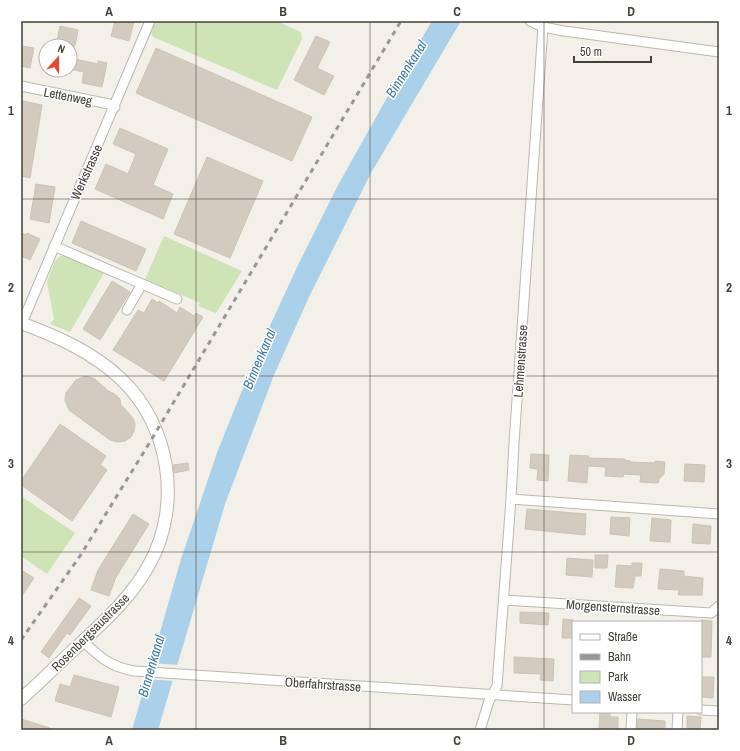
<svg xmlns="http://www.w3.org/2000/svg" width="740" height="751" font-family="'Archivo Narrow',sans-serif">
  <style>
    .green { fill: #cee3b6 }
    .water { fill: #abd0e9 }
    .pier { fill: #f3f0e9 }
    .building { fill: #d3cbbf; stroke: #cdc3b3 }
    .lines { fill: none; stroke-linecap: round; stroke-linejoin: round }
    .minor-casing { stroke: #bdb7ac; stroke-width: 11 }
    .tertiary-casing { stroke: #bdb7ac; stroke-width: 14 }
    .minor { stroke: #fff; stroke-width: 9 }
    .tertiary { stroke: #fff; stroke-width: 12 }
    .rail { stroke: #979797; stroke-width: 3; stroke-dasharray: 5 5; stroke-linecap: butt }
    .grid { fill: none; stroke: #454038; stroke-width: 1; stroke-opacity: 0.55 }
    .labels { text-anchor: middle; stroke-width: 3; stroke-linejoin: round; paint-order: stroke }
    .street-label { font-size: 13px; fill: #454038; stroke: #fff }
    .water-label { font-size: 14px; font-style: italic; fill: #3c79a7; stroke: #fff }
    .neatline { fill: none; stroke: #454038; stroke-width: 1.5 }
    .grid-label { font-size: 13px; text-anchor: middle; font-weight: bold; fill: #454038 }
  </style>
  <rect width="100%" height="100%" fill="#f3f0e9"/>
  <!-- green -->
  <g class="green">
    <polygon points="156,21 276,21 301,32 302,39 277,90 153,37 151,32"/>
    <polygon points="164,236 242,271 216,313 198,306 200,303 145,279"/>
    <polygon points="60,256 65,256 104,273 70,332 50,324 54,319 47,282 55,261"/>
    <polygon points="21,496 75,533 47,574 21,556"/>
  </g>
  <!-- water -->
  <polygon class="water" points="432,21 461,21 371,173 310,295 274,375 225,504 158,730 132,730 181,559 218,450 256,356 298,265 337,187 389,94"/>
  <!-- pier -->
  <polygon class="pier" points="149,663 180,665 175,681 145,679"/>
  <!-- building -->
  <g class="building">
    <polygon points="115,21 134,21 129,41 111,36"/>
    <polygon points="60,26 78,30 75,46 56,46"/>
    <polygon points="316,36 330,42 317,68 334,76 324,95 294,80"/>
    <polygon points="21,46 34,48 30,68 21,66"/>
    <polygon points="156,48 312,117 292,161 136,93"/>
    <polygon points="70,58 98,64 98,61 107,63 102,87 82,83 84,72 70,69"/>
    <polygon points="23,101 42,105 30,178 22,176 23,168 21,168 21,110"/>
    <polygon points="120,128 168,149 153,185 173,194 163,219 95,189 106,164 128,174 136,154 113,144"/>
    <polygon points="207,157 263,181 230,258 174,234"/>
    <polygon points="36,184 55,187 49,223 30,219"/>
    <polygon points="81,221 146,249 136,271 72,243"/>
    <polygon points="21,233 27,235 27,233 40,239 30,260 21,256"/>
    <polygon points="112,281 130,292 100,340 83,329"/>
    <polygon points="152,299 158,303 159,301 177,313 180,307 194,316 196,313 203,317 164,381 113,350 138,310 144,313"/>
    <polygon points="86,376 95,379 107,390 116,395 120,399 121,405 133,418 135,424 134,431 131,437 125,441 118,442 110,440 69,410 65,400 66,393 76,380"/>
    <polygon points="60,424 106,456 100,465 107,470 72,521 21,485 21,481"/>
    <polygon points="531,454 549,455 548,481 537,480 538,469 530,468"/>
    <polygon points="570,455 589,456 588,458 625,459 624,460 630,461 630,462 655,463 655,461 665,462 664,474 659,479 658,483 640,482 641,475 624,474 623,477 605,476 606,467 588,466 587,483 568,481"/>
    <polygon points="188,463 189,470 174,473 173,465"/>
    <polygon points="685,464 705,465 704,482 684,481"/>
    <polygon points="527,509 586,514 585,535 525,529"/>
    <polygon points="133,514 149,524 116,577 109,596 91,590 98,570"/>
    <polygon points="611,517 630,518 629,536 610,534"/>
    <polygon points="652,518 671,520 670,542 650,541"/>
    <polygon points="693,524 711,526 710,544 692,543"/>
    <polygon points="595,555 608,555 607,568 595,568"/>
    <polygon points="567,558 593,560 592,577 566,575"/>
    <polygon points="632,563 642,563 641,576 635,576 633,588 615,587 617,565 632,566"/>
    <polygon points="660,569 684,571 684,576 703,578 702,595 678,595 679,590 658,589"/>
    <polygon points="21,570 34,578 21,597"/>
    <polygon points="79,598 91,606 70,635 67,633 49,658 41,652"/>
    <polygon points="520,612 549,613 548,625 520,623"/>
    <polygon points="563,619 573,620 573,638 562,638"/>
    <polygon points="701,620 712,621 711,657 701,657"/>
    <polygon points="514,657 554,659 553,681 540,680 541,674 514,673"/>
    <polygon points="74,675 119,687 111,717 55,701 60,684 70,687"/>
    <polygon points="701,677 714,677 713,698 701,697"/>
    <polygon points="600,712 610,712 610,717 618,717 618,730 599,730"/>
    <polygon points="687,716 701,717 700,730 687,730"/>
    <polygon points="21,719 50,728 50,730 21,730"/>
    <polygon points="638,719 665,721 665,730 637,730"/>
  </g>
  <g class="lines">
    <!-- minor casing -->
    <g class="minor-casing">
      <g id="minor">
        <polyline points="530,21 543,27 564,31 719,52"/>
        <polyline points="21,86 109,104 115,107"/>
        <polyline points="54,246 177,299"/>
        <polyline points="127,310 142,284"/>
        <polyline points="22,323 150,21"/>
        <polyline points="511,499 719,514"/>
        <polyline points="504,600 711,613 719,606"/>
        <path d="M83 641C101 658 109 666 134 671L573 700"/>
        <polyline points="701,710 719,711"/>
        <polyline points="480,730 489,701 497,686 511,499 514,443 543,27"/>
        <polyline points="631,730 632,712"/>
        <polyline points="677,730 678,712"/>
      </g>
    </g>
    <!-- tertiary casing -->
    <g class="tertiary-casing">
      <path id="tertiary" d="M21 323C56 336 93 352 121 379 170 425 182 504 150 563 131 599 99 626 70 653 53 669 38 684 21 699"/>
    </g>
    <!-- minor -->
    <use href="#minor" class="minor"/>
    <!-- tertiary -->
    <use href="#tertiary" class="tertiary"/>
    <!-- rail -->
    <polyline class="rail" points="21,640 80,556 150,442 401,21"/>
  </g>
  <!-- grid -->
  <path class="grid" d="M196 21V730M370 21V730M544 21V730M21 199H719M21 376H719M21 552H719"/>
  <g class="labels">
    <!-- street labels -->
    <g class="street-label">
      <text transform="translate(68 96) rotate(11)" y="5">Lettenweg</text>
      <text transform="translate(86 172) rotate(-66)" y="5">Werkstrasse</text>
      <text transform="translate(520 361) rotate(-86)" y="5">Lehmenstrasse</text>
      <text transform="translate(613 607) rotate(4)" y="5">Morgensternstrasse</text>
      <text transform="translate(90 632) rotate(-45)" y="5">Rosenbergsaustrasse</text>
      <text transform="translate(323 684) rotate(4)" y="5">Oberfahrstrasse</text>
    </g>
    <!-- water labels -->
    <g class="water-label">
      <text transform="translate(406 69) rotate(-58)" y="5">Binnenkanal</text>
      <text transform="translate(259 359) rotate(-67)" y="5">Binnenkanal</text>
      <text transform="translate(151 666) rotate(-74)" y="5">Binnenkanal</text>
    </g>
  </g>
  <!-- border -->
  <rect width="740" height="751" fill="none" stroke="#ffffff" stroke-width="44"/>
  <!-- legend -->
  <rect x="572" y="621" width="130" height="92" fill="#ffffff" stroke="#b5b3af"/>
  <rect x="580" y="634" width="20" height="6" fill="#ffffff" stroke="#b5b3af"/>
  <text x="608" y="641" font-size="12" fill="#454038">Straße</text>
  <rect x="580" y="654" width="20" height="6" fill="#979797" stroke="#b5b3af"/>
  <text x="608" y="661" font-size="12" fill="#454038">Bahn</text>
  <rect x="580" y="671" width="20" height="12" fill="#cee3b6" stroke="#b5b3af"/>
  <text x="608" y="681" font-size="12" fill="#454038">Park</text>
  <rect x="580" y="691" width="20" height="12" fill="#abd0e9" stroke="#b5b3af"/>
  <text x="608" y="701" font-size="12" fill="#454038">Wasser</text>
  <!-- north arrow -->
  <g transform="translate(58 58) rotate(21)"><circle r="19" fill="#ffffff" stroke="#b5b3af"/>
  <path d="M0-3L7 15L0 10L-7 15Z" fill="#e44a2e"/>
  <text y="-6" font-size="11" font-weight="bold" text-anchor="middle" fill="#454038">N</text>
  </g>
  <!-- scale -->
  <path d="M574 56v6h77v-6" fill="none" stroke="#454038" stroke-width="2"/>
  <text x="580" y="56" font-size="12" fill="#454038" stroke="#ffffff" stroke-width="3" paint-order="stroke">50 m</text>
  <rect x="22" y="22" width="696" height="707" class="neatline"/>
  <g class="grid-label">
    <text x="109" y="16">A</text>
    <text x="283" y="16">B</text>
    <text x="457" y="16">C</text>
    <text x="631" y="16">D</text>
    <text x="11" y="115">1</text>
    <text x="729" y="115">1</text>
    <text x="11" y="292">2</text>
    <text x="729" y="292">2</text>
    <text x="11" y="468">3</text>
    <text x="729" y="468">3</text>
    <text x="11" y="645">4</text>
    <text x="729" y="645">4</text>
    <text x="109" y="745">A</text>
    <text x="283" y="745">B</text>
    <text x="457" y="745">C</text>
    <text x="631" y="745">D</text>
  </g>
</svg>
